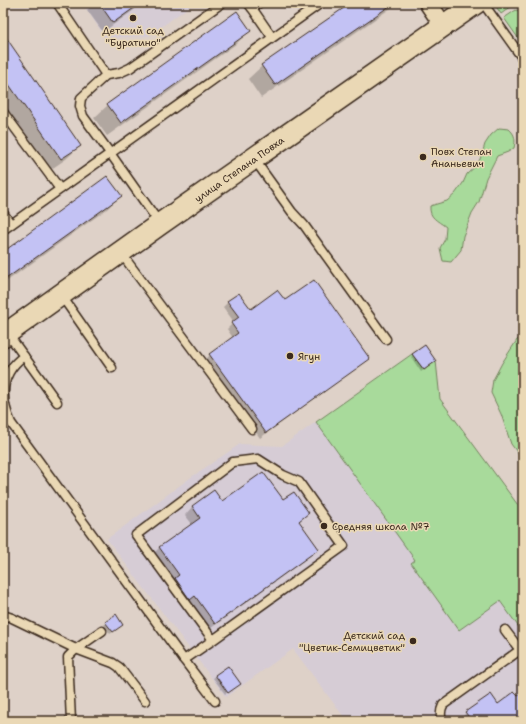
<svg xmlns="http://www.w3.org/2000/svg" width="526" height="724" font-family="'Shantell Sans',sans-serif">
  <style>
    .built { fill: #d6ccd5 }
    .green { fill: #a8da9b; stroke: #72825c }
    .shadow { fill: #0003 }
    .building { fill: #c3c2f4; stroke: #3b2a1e }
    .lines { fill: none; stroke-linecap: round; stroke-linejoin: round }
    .service-casing { stroke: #3b2a1e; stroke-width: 11 }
    .minor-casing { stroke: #3b2a1e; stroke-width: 20 }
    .tertiary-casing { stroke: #3b2a1e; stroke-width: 24 }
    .service { stroke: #ead8b5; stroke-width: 8 }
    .minor { stroke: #ead8b5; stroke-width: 17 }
    .tertiary { stroke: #ead8b5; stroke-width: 21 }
    .poi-dot { fill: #3b2a1e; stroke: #ead8b5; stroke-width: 1.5 }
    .labels { text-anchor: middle; stroke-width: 3; stroke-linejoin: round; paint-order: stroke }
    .poi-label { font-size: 10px; fill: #3b2a1e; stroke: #ead8b5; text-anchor: start }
    .street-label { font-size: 10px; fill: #3b2a1e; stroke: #ead8b5 }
  </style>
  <rect width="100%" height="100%" fill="#ded1c8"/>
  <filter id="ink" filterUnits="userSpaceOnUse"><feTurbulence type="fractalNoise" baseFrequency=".025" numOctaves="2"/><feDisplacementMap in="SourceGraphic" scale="8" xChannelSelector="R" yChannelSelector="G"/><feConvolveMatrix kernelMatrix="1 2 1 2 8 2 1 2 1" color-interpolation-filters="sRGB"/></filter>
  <g filter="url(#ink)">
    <!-- built -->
    <g class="built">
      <polygon points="82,3 194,3 149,36 106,38"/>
      <polygon points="412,354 424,370 436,361 440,399 523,512 523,721 347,721 293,649 226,697 107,539 190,478 240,444 282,446"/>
    </g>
    <!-- green -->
    <g class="green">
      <polygon points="496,3 516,3 501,14 497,8"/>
      <polygon points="516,10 523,12 523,45 504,18"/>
      <path d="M499 128 509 129C515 134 516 140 514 148L508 152 497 156 486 178 479 202 472 213 463 236 461 250 451 262 443 261 440 248 445 239 446 227C437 220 429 218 430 206L447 201 455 194 463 183 467 174 478 164 482 154 485 144 491 135Z"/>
      <polygon points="523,337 523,460 511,444 501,414 491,393 493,380 502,363 517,340"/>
      <polygon points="412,354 424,370 436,361 440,399 523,512 523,633 500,601 459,630 411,563 415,560 316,422"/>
    </g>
    <!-- shadow -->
    <g class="shadow">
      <polygon points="3,3 12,3 3,10"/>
      <polygon points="95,3 141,3 134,10 103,32 87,10"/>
      <polygon points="353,3 396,3 391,8 261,98 248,79 262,66"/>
      <polygon points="249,31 236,44 107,136 94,118 108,105"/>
      <polygon points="3,35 80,146 66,159 47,172 3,109"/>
      <polygon points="120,196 107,209 3,284 3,253"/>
      <polygon points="228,302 251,311 285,302 369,358 364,363 260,438 205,360 210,355 233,338 227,329 234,322 223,307"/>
      <polygon points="413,355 435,361 421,372 411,357"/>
      <polygon points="214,492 222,502 283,501 308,513 298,522 318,549 310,556 207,631 187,603 182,606 168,587 172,582 152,555 160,547 192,524 185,515 192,507"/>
      <polygon points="106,622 120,627 110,634 104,625"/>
      <polygon points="216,676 237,686 225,694 213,678"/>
      <polygon points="523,693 523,721 459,721 466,713 498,705 517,698"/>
    </g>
    <!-- building -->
    <g class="building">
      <polygon points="99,3 141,3 113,23"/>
      <polygon points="351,3 394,3 275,85 261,65"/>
      <polygon points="237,11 251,31 121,123 107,104"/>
      <polygon points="3,33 81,146 61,159 3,76"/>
      <polygon points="107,176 122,196 3,281 3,252"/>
      <polygon points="314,280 370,359 266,433 209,354 238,333 231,323 239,317 227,301 239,293 251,309 277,290 285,300"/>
      <polygon points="425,345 436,361 424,370 412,354"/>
      <polygon points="263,472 283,499 294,492 309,513 299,521 319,549 215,624 195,596 190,600 175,578 179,575 159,547 200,518 192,506 214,490 222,501"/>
      <polygon points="116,614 123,625 113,632 105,622"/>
      <polygon points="228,666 241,684 228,693 215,675"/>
      <polygon points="514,692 518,696 523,692 523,721 472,721 465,712 491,694 498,704"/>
    </g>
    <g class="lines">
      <!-- service casing -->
      <g class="service-casing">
        <g id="service">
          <polyline points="57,3 106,75 81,98 80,106 83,116 110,153 160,224"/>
          <polyline points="248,3 252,8 259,3"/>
          <polyline points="483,3 523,59"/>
          <polyline points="252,8 272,37"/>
          <polyline points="106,75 119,73 130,68 222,3"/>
          <polyline points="3,112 60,189"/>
          <polyline points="254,159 292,212 304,225 386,339"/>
          <polyline points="3,213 11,224"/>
          <polyline points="3,230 321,3"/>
          <polyline points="121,253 252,429"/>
          <polyline points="61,295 112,368"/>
          <polyline points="8,334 57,402"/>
          <path d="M24 356C0 373 0 398 11 423L184 660 215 701"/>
          <polyline points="3,615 12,618 76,649 113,663 119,667 145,701"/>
          <polyline points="505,630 523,654"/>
          <polyline points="184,660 213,640 344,546 299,482 283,475 258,459 233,462 136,535 213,640"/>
          <polyline points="71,721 68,657 76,649 102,631"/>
          <path d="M442 721C440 715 440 711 443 705L520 650"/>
        </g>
      </g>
      <!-- minor casing -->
      <g class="minor-casing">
        <polyline id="minor" points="428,3 443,25"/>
      </g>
      <!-- tertiary casing -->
      <g class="tertiary-casing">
        <polyline id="tertiary" points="3,336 160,224 476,3"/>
      </g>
      <!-- service -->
      <use href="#service" class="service"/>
      <!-- minor -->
      <use href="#minor" class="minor"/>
      <!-- tertiary -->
      <use href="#tertiary" class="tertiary"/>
    </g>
  </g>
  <!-- markers -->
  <g class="poi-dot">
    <circle cx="133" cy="18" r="4"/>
    <circle cx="423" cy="157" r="4"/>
    <circle cx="290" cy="356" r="4"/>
    <circle cx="324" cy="526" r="4"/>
    <circle cx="413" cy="641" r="4"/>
  </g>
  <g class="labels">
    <!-- poi labels -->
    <g class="poi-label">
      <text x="133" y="34" text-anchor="middle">Детский сад<tspan x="133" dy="12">"Буратино"</tspan></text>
      <text x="431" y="155">Повх Степан<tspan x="431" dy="12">Ананьевич</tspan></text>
      <text x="298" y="360">Ягун</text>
      <text x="332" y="530">Средняя школа №7</text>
      <text x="405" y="639" text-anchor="end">Детский сад<tspan x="405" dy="12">"Цветик-Семицветик"</tspan></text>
    </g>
    <!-- street labels -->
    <g class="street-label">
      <text transform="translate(239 169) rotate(-35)" y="4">улица Степана Повха</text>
    </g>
  </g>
  <!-- margin -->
  <rect width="526" height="724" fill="none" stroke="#ead8b5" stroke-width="16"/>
  <rect x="8" y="8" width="510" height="708" fill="none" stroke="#3b2a1e" stroke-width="1.5" filter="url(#ink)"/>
</svg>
